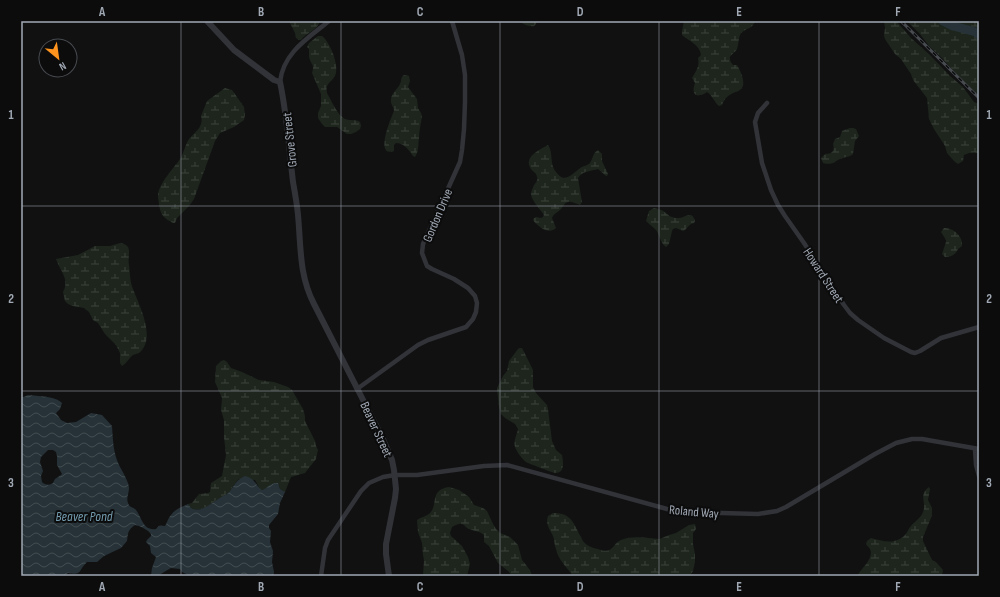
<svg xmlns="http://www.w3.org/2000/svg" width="1000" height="597" font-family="'Sofia Sans Condensed',sans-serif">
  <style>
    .wetland { fill: url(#wetland-marsh) }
    .water { fill: url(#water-waves); fill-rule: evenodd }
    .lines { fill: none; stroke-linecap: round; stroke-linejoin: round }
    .river { stroke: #263237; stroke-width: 9 }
    .minor { stroke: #313338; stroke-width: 4.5 }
    .tertiary { stroke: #313338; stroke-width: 6 }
    .rail-casing { stroke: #484c51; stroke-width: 3 }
    .rail { stroke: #0c0c0d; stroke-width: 1.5; stroke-dasharray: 4.5; stroke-linecap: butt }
    .grid { fill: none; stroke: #a1a9b4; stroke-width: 1; stroke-opacity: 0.55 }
    .labels { text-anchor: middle; stroke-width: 4; stroke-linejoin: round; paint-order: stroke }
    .street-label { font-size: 13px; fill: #a1a9b4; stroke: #0c0c0d }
    .water-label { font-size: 14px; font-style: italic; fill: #759eb2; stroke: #0c0c0d }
    .neatline { fill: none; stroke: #a1a9b4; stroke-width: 1.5 }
    .grid-label { font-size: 13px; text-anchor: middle; font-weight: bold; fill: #a1a9b4 }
  </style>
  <defs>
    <pattern id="wetland-marsh" width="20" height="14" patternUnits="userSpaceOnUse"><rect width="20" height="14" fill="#1d251d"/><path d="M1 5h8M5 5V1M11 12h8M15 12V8" fill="none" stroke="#3b423b"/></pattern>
    <pattern id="water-waves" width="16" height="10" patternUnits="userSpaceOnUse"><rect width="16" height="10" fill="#263237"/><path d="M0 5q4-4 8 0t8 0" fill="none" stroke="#424d52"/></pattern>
  </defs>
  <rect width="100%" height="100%" fill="#111112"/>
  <!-- wetland -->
  <g class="wetland">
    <path d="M289 21H320C318 30 306 33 301 40H299L296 38 295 33Z"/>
    <path d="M520 21H537C536 23 536 25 534 26 529 27 522 24 520 21Z"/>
    <path d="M684 21H755C753 29 746 28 741 33 738 38 739 44 737 49 735 53 729 55 730 59 730 62 732 63 733 65H737C740 70 747 84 741 89 740 90 737 92 735 92 727 96 725 98 722 105L719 106C714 102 713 96 707 92 705 93 703 95 700 95 692 97 693 88 695 83L692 78C696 71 700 66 698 58L701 55C700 45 689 41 682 35V31Z"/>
    <path d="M884 21H895L898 23 911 38 930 55 950 76 963 87 974 102 979 104V153C973 152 970 152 964 155L963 161 958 164 954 161 947 153 945 146 934 129 929 119 927 98 913 80 911 74 901 59 895 54 885 39 884 36 885 28Z"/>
    <polygon points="907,21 979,21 979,98 967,86 942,58 929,46 920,34"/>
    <path d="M318 36H322C330 42 340 66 335 76 331 83 325 83 327 93 331 100 338 116 345 119 350 121 356 119 360 122L361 126 360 129 356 132 351 134H347L337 127H325L322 124 318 118V113L321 106V94L312 73C315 64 311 65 309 57 309 55 309 51 309 49L307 47 309 43Z"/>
    <path d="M404 75 409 76 410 81 408 87 417 99 418 108 421 113 422 116C421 123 419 131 419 138 418 145 419 151 415 157L413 156C409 150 404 143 396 143L394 145V151C374 158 391 118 394 111 394 107 391 105 391 102 390 94 397 90 400 84 402 80 400 78 404 75Z"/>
    <path d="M225 88 232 90 244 107 245 115 244 120 234 127 220 133 215 141 194 199 189 206 177 218 175 223H173C164 218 161 216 159 205 159 202 158 199 158 196 158 184 174 168 180 159 184 153 185 145 189 139 195 132 204 127 201 116L207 101Z"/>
    <path d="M850 128H853L856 129 859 136 855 141 853 154C850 157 848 156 843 158 835 160 834 166 823 163L821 158 825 154C832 154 835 151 833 144L835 139 840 137 842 131Z"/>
    <path d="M548 145C553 152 550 161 554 169 563 184 569 177 579 169 582 166 587 166 590 163 593 158 593 153 598 150L602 154V161L608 174 607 176H606L598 169C591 171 582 171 578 178L582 202 580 205C577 204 573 202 571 202 565 201 564 206 561 209 557 213 554 213 552 218L556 228C549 235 538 227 533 220L534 218 536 217 541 218 543 217 544 215C541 210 531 200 531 194 531 191 533 188 534 185 536 183 538 180 537 177 537 173 533 172 531 169 523 157 539 150 548 145Z"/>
    <path d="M654 208C657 209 659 209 661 210 665 211 668 216 672 217 674 218 677 218 679 218 686 217 692 210 695 221L694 223C687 225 688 229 683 231L676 228 673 229 672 231 669 244 666 247C660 243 660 235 656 230 653 227 649 224 646 221L649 211Z"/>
    <path d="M944 228C954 228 963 236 962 246L958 249C956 254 952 257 945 257L942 254 946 242V240L941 232Z"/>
    <path d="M120 243C134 245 127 255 129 265 130 273 130 282 133 289 139 305 157 339 139 353 137 354 135 354 133 355 129 358 127 363 122 366L120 363V353L116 345 105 334 98 323 93 320 89 312 84 308 73 306 68 304 65 301 63 292C70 279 60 271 56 259L78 255 95 246H110Z"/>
    <path d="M520 348H522L533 370V387L536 393 547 405 548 409 552 441 556 450 562 455C563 460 564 467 561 471 560 472 557 473 555 473 551 472 530 464 526 462 522 459 517 452 515 447 513 441 517 435 518 429L515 424 505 418 501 414 499 407 497 388 503 376 507 371 509 361 518 349Z"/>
    <path d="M224 360 227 362 231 368 242 372 259 380 274 382 288 387 292 390 303 409 305 416V421L315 441 316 446 318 450 316 459 305 473 291 477 285 492 280 489 278 483 262 490 260 489 255 480 239 479C234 483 232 490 227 494 224 496 221 497 218 499 211 504 195 517 188 504L192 503 199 494 208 493 210 492 211 483 222 476 226 455 224 437V420L221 410 222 398 215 382 216 366 221 361Z"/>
    <path d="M449 487 459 490 469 497 474 505 483 508 487 511 493 524 496 529 500 533 510 537 518 545 522 560 530 570 532 576H512L508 571 498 563 489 546 484 542V535C479 531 478 532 472 530 462 528 466 519 452 527L450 533 451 536 462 546 468 557 470 564 467 576H423L424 560 423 555 422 543 418 532 417 520C421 517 428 516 431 512 438 502 430 490 449 487Z"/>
    <path d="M929 487 930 489 928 500 932 508V514L931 518 923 537V541L932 560 936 562 943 570 942 576H859L858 575 859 573C863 567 874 558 870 549 869 547 867 546 866 544L867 541 871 538C882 541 894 545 904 536 907 534 908 529 911 526 914 522 921 518 923 512 927 503 918 495 929 487Z"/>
    <path d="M553 513C572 513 573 523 581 537 582 540 584 543 587 545 590 547 597 549 601 550 613 554 613 543 621 540 632 535 648 538 659 539L662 538 669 535 676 533 689 525 695 524 696 529 693 533V544L695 554V562L693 571 690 576H573C567 567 558 560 556 549 554 545 555 541 553 536 550 529 545 525 548 516Z"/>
  </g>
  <!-- water -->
  <path class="water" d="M28 395C37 396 56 396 62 403L60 409 56 413 61 420 67 423 76 422 91 413 102 415 112 426C113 440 113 452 119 465 122 471 129 482 129 488 129 493 126 498 128 503 129 507 132 507 135 509 142 516 142 531 156 529 159 525 160 525 165 526 167 523 168 518 171 515 175 509 182 507 188 504 195 517 211 504 218 499 221 497 224 496 227 494 235 487 233 482 245 476 256 479 254 484 262 490 267 488 272 482 278 483L280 489 285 492 280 503 278 514 269 525V528L271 531 270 542 273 551 272 562 274 572 273 576H228L224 575 190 576 182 572 180 569 171 568 157 576H151L152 568 156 557 151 553 150 546 146 542 147 540 151 536V534C148 530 141 526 135 525 128 530 128 532 127 541L121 548 104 556 97 562H87C78 570 83 576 68 573L63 576H21V522L23 516 21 510V398ZM48 450H53L56 452 57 456V465L62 474 61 475 55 479 53 483C49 486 45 485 42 482L41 476 43 471 40 462 41 457Z"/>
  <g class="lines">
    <!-- river -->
    <polyline class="river" points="943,21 953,26 976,32 979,35"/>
    <!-- minor -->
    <g class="minor">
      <path d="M280 82C283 53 308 38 329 21"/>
      <polyline points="767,103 758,113 755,122 762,163 771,190 778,205 785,216 804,243 844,305 850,313 858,320 884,338 911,352 915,353 920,351 941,338 979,327"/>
      <polyline points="357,389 418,345 428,340 466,327 473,319 476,312 477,303 475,296 468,288 454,279 432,269 427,266 422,253 423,244 460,162 462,150 464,129 465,102 465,75 462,55 452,21"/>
      <polyline points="975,449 976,465 979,476"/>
      <polyline points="321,576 325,548 328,540 361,491 369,483 383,477 395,475 417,475 484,466 507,465 667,509 685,512 758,514 777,511 786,507 875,454 896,443 912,439 922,439 979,449"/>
    </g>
    <!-- tertiary -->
    <path class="tertiary" d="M207 21 234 50 274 80 280 82C287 115 289 148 293 182 295 193 297 204 298 215 301 247 299 275 314 304L382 437 392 460 394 470 396 489 395 498 386 544V554L389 576"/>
    <!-- rail casing -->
    <g class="rail-casing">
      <polyline id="rail" points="901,21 979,98"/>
    </g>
    <!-- rail -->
    <use href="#rail" class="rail"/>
  </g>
  <!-- grid -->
  <path class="grid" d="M181 21V576M341 21V576M500 21V576M659 21V576M819 21V576M21 206H979M21 391H979"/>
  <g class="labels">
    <!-- street labels -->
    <g class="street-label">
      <text transform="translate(289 140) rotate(-96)" y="5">Grove Street</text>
      <text transform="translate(437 215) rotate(-67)" y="5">Gordon Drive</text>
      <text transform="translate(824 275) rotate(57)" y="5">Howard Street</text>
      <text transform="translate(377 429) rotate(65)" y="5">Beaver Street</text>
      <text transform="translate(694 511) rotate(5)" y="5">Roland Way</text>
    </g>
    <!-- water labels -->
    <g class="water-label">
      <text x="84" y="521">Beaver Pond</text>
    </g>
  </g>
  <!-- border -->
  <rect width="1000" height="597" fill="none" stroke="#0c0c0d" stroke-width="44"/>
  <!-- north arrow -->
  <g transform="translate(58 58) rotate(151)"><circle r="19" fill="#0c0c0d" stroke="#484b50"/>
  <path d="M0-3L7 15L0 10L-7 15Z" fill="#fe941d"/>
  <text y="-6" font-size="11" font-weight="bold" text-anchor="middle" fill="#a1a9b4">N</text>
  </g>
  <rect x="22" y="22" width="956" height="553" class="neatline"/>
  <g class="grid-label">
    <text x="102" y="16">A</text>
    <text x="261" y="16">B</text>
    <text x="420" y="16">C</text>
    <text x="580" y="16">D</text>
    <text x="739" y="16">E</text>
    <text x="898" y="16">F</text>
    <text x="11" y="119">1</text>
    <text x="989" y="119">1</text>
    <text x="11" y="303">2</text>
    <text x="989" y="303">2</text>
    <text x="11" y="487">3</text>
    <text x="989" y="487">3</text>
    <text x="102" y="591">A</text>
    <text x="261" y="591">B</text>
    <text x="420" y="591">C</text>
    <text x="580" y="591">D</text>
    <text x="739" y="591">E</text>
    <text x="898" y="591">F</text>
  </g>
</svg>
